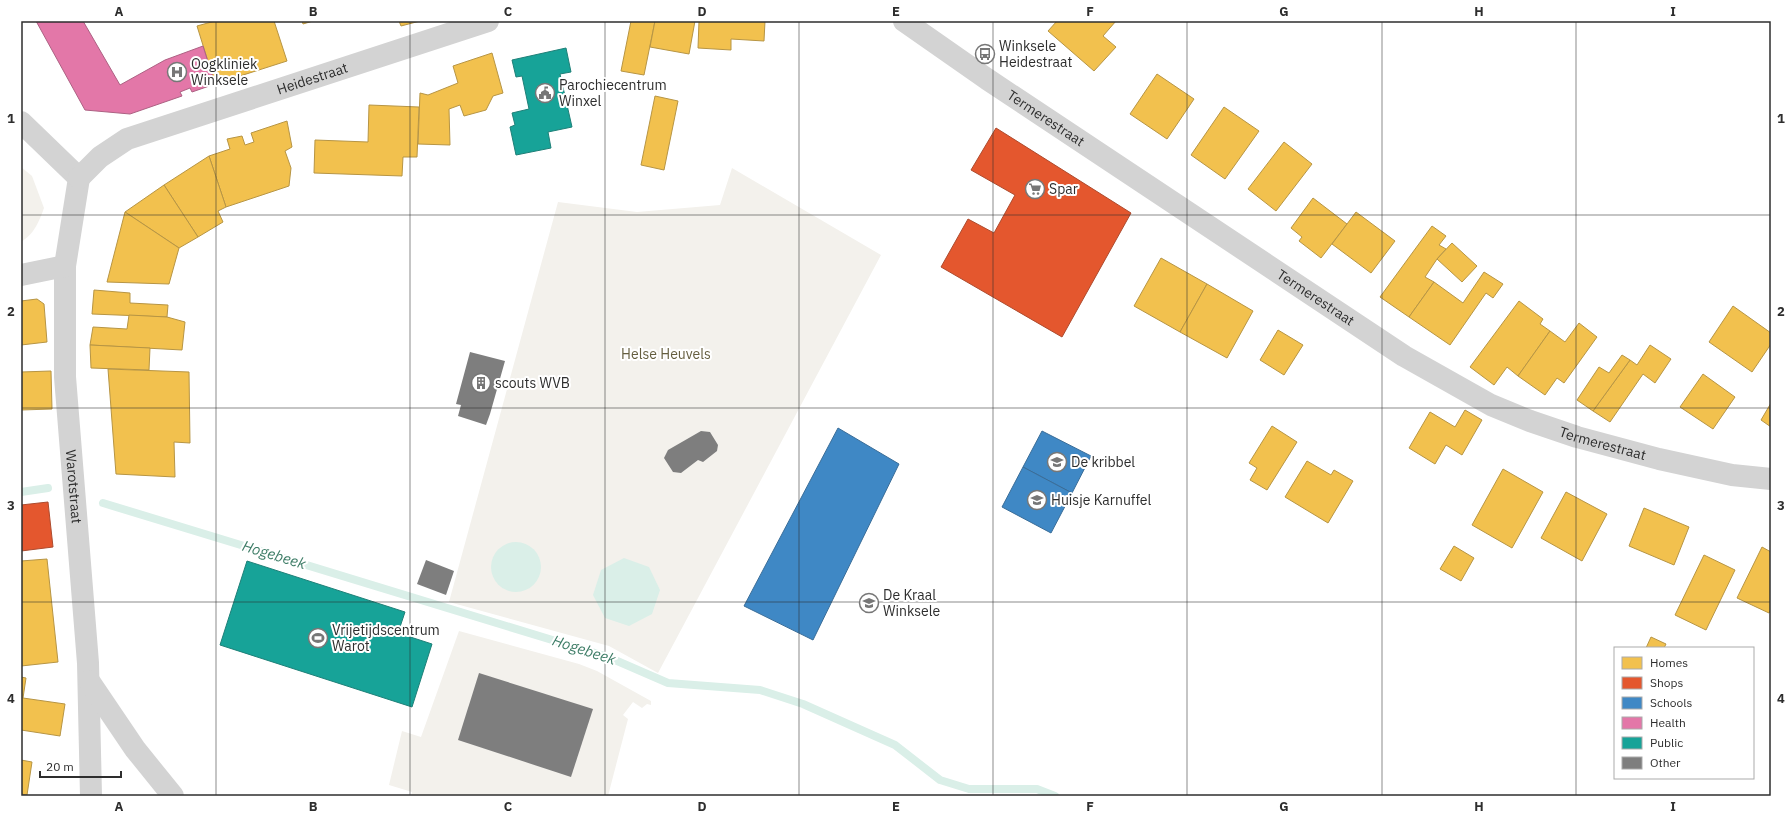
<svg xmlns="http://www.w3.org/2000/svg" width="1792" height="817" font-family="'IBM Plex Sans',sans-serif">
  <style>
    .green { fill: #f3f1ec }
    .water { fill: #daefe8 }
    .homes { fill: #f2c14e; stroke: #b79544 }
    .shops { fill: #e4572e; stroke: #ad4b2e }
    .schools { fill: #3f88c5; stroke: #3a6d98 }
    .health { fill: #e377a8; stroke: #ad6183 }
    .public { fill: #17a398; stroke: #1e8078 }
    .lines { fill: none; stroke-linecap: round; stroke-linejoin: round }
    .stream { stroke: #daefe8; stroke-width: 8 }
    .building { fill: #7e7e7e }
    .minor { stroke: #d3d3d3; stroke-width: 22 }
    .grid { fill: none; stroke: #2e2e2e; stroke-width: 1; stroke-opacity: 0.55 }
    .labels { text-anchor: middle; stroke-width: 4; stroke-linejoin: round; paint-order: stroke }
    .poi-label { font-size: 14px; fill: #2e2e2e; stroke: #fff; text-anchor: start }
    .street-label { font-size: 14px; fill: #2e2e2e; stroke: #fff }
    .park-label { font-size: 14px; fill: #655e3f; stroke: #fff }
    .water-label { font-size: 15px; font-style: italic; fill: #3e7d67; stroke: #fff }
    .neatline { fill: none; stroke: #2e2e2e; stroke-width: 1.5 }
    .grid-label { font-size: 13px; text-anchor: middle; font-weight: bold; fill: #2e2e2e }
  </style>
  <rect width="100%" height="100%" fill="#fff"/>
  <!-- green -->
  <g class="green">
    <path d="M21 167 32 176 44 208C39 222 34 234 21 242Z"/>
    <polygon points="732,168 881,255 658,673 609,646 449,602 558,202 637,212 720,205"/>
    <polygon points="459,631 579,664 597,671 651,701 651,705 647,704 642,708 633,702 623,715 628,719 608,796 411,796 412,792 389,785 402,731 421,737"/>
  </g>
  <!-- water -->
  <g class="water">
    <circle cx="516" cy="567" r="25"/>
    <polygon points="624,558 649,567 660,590 652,614 629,626 605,618 593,595 601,570"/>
  </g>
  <!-- homes -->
  <g class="homes">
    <polygon points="215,21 274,21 287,61 215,84 197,26"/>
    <polygon points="302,21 313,21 303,24"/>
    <polygon points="399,21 420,21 401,26"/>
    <polygon points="631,21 655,21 644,75 621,71"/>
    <polygon points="655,21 695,21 689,54 650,47"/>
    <polygon points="699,21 765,21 764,41 731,39 731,50 698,48"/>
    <polygon points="1057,21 1116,21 1103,36 1116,47 1094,71 1048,31"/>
    <polygon points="492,53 503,93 493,96 486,110 464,116 460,105 449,109 450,145 418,144 420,93 428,95 458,83 453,66"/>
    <polygon points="1157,74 1194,99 1167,139 1130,114"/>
    <polygon points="655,96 678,101 664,170 641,165"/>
    <polygon points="369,105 419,107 417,157 403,157 402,176 314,173 315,140 368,142"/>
    <polygon points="1224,107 1259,131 1225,179 1191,155"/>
    <polygon points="287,121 292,147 285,151 291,168 289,186 226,207 209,156 230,149 227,139 242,136 245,145 254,142 251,133"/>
    <polygon points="1284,142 1312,164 1276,211 1248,189"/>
    <polygon points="209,156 226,207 218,211 223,222 198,237 164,185"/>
    <polygon points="164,185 198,237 179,248 125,212"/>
    <polygon points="1313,198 1347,224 1321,258 1299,241 1302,237 1291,228"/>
    <polygon points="125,212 179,248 169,284 107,282"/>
    <polygon points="1356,212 1395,241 1371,273 1332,244"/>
    <polygon points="1432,226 1446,236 1439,245 1446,249 1437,259 1425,277 1434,282 1409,317 1380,297"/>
    <polygon points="1452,243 1477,266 1462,282 1437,259"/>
    <polygon points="1161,258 1207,284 1180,332 1134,306"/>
    <polygon points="1484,272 1503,284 1493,298 1486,293 1450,345 1409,317 1434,282 1463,303"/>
    <polygon points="1207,284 1253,311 1227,358 1180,332"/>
    <polygon points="94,290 130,293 130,303 168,305 167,317 92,314"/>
    <polygon points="37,299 44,304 47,342 21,345 21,301"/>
    <polygon points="1519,301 1543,319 1540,324 1550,331 1518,376 1507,367 1494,385 1470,367"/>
    <polygon points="1733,306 1771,333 1771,344 1752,372 1709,342"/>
    <polygon points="129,315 167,317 185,322 182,350 90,345 93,327 127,329"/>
    <polygon points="1579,323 1597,337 1564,383 1557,378 1545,395 1518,376 1550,331 1565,342"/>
    <polygon points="1278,330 1303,345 1284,375 1260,360"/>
    <polygon points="90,345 150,348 149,370 91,368"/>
    <polygon points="1650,345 1671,359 1655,383 1643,374 1610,422 1593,411 1630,360 1637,365"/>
    <polygon points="1622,355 1630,360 1593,411 1577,400 1599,367 1609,373"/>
    <polygon points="108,369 189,372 190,443 174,442 175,477 116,474"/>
    <polygon points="51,371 52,409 21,410 21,372"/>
    <polygon points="1703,374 1735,397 1713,429 1680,407"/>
    <polygon points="1771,403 1771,427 1761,420"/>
    <polygon points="1465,410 1482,420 1462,455 1446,445 1435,464 1409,448 1430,412 1455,427"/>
    <polygon points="1272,426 1297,442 1267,490 1250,480 1257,468 1249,463"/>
    <polygon points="1307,461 1331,475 1334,470 1353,481 1328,523 1285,497"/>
    <polygon points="1503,469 1543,492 1512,548 1472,525"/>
    <polygon points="1566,492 1607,514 1582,561 1541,538"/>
    <polygon points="1644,508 1689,527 1674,565 1629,546"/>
    <polygon points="1454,546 1474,558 1461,581 1440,569"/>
    <polygon points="1762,547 1771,552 1771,609 1769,613 1737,598"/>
    <polygon points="1704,555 1735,570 1706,630 1675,615"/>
    <polygon points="47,559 58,662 21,666 21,561"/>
    <polygon points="1651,637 1666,644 1664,648 1646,648"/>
    <polygon points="21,677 26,678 23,698 65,704 60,736 21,730"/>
    <polygon points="21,760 32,762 27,795 21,794"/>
  </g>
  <!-- shops -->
  <g class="shops">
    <polygon points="996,128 1131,213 1062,337 941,267 968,219 994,233 1015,195 971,170"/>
    <polygon points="48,502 53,547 21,551 21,505"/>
  </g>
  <!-- schools -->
  <g class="schools">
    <polygon points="838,428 899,464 813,640 744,606"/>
    <polygon points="1042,431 1091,456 1072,493 1023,467"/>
    <polygon points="1023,467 1072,493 1051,533 1002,507"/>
  </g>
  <!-- health -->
  <polygon class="health" points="36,21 83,21 120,85 165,60 203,46 215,84 192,92 190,88 180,92 182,96 130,114 85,110"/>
  <!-- public -->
  <g class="public">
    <polygon points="566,48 571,72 560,74 572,127 548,132 551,148 516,155 510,127 515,125 512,113 529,109 522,76 516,77 512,60"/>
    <polygon points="247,561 405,612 398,633 432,644 412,707 220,645"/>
  </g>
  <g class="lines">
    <!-- stream -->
    <g class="stream">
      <polyline points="21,492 48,488"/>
      <polyline points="103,503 608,657 668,683 760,690 803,704 895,745 940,780 969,789 1037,789 1055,796"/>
    </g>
  </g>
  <!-- building -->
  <g class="building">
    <polygon points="470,352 505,361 490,414 486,425 458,416 461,405 456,404"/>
    <polygon points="701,431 710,432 718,445 717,451 703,462 698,460 681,473 673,472 664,458 668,450"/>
    <polygon points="426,560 454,571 446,595 417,584"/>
    <polygon points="479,673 593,709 571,777 458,740"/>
  </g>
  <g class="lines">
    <!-- minor -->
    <g class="minor">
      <path id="s1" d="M904 21 987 79 1404 356 1491 405 1530 421 1577 437 1659 459 1732 475 1771 479"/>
      <polyline points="21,122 79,178"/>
      <path id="s2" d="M79 178 65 266V377L88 663 91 796"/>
      <path id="s3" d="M79 178 100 157 127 139 488 21"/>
      <polyline points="21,275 65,266"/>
      <polyline points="89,681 135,749 173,796"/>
    </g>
  </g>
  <!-- grid -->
  <path class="grid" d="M216 21V796M410 21V796M605 21V796M799 21V796M993 21V796M1187 21V796M1382 21V796M1576 21V796M21 215H1771M21 408H1771M21 602H1771"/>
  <!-- icons -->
  <defs>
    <g id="bus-ring" transform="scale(1)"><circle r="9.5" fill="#fff" stroke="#777" stroke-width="1.5"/><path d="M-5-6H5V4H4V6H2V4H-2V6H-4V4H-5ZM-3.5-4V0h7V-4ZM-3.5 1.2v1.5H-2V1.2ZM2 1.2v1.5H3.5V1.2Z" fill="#777"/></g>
    <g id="hospital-ring" transform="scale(1)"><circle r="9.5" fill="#fff" stroke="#777" stroke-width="1.5"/><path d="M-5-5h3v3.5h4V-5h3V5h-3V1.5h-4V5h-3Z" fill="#777"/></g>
    <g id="civic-ring" transform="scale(1)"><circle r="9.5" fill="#fff" stroke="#777" stroke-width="1.5"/><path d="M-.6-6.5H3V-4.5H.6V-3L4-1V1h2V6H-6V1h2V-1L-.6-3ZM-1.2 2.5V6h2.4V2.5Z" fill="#777"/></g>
    <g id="supermarket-ring" transform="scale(1)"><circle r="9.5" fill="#fff" stroke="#777" stroke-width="1.5"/><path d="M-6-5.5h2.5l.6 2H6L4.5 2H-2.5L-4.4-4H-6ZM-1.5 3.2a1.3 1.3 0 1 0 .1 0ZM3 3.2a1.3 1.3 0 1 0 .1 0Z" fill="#777"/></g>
    <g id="building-ring" transform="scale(1)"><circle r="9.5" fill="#fff" stroke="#777" stroke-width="1.5"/><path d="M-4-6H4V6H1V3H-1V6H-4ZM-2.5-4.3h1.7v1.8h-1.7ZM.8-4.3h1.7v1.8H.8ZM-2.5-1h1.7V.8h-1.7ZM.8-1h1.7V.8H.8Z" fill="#777"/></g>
    <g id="school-ring" transform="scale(1)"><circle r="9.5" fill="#fff" stroke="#777" stroke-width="1.5"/><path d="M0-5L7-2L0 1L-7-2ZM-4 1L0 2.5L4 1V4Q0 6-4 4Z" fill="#777"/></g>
    <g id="stadium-ring" transform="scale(1)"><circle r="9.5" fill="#fff" stroke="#777" stroke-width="1.5"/><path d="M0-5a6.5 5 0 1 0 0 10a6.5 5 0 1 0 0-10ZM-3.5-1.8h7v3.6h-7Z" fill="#777"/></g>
  </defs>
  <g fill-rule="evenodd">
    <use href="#bus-ring" x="985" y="54"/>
    <use href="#hospital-ring" x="177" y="72"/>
    <use href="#civic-ring" x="545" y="93"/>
    <use href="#supermarket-ring" x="1035" y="189"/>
    <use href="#building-ring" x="481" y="383"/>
    <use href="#school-ring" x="1057" y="462"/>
    <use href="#school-ring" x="1037" y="500"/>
    <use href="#school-ring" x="869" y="603"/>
    <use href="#stadium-ring" x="318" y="638"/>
  </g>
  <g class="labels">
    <!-- poi labels -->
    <g class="poi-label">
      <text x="999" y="51">Winksele<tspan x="999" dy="16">Heidestraat</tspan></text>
      <text x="191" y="69">Oogkliniek<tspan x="191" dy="16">Winksele</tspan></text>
      <text x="559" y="90">Parochiecentrum<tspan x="559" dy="16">Winxel</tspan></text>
      <text x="1049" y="194">Spar</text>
      <text x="495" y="388">scouts WVB</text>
      <text x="1071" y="467">De kribbel</text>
      <text x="1051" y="505">Huisje Karnuffel</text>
      <text x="883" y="600">De Kraal<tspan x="883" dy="16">Winksele</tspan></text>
      <text x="332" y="635">Vrijetijdscentrum<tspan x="332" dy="16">Warot</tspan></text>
    </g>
    <!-- street labels -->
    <g class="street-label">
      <text dy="5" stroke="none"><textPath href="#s3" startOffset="257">Heidestraat</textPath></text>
      <text dy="5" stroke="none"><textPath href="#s1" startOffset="172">Termerestraat</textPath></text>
      <text dy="5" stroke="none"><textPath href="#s1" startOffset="496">Termerestraat</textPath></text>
      <text dy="5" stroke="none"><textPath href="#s1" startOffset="820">Termerestraat</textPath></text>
      <text dy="5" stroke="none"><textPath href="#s2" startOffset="310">Warotstraat</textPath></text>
    </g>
    <!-- park labels -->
    <g class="park-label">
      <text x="666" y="359">Helse Heuvels</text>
    </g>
    <!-- water labels -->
    <g class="water-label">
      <text transform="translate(274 555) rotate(17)" y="5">Hogebeek</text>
      <text transform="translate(584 650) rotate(18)" y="5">Hogebeek</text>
    </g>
  </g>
  <!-- border -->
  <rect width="1792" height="817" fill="none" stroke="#ffffff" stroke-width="44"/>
  <!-- legend -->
  <rect x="1614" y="647" width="140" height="132" fill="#ffffff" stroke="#ababab"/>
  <rect x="1622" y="657" width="20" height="12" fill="#f2c14e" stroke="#ababab"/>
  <text x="1650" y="667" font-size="12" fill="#2e2e2e">Homes</text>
  <rect x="1622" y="677" width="20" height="12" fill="#e4572e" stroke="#ababab"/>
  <text x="1650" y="687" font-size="12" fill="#2e2e2e">Shops</text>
  <rect x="1622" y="697" width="20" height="12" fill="#3f88c5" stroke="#ababab"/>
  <text x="1650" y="707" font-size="12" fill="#2e2e2e">Schools</text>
  <rect x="1622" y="717" width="20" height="12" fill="#e377a8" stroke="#ababab"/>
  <text x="1650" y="727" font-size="12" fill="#2e2e2e">Health</text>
  <rect x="1622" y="737" width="20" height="12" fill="#17a398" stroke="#ababab"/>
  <text x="1650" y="747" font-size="12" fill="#2e2e2e">Public</text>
  <rect x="1622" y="757" width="20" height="12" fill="#7e7e7e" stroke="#ababab"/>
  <text x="1650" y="767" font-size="12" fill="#2e2e2e">Other</text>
  <!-- scale -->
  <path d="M40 771v6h81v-6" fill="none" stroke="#2e2e2e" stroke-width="2"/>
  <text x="46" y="771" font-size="12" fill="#2e2e2e" stroke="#ffffff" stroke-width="3" paint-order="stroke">20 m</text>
  <rect x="22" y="22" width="1748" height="773" class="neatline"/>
  <g class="grid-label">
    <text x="119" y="16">A</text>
    <text x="313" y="16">B</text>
    <text x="508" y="16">C</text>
    <text x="702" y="16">D</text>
    <text x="896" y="16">E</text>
    <text x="1090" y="16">F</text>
    <text x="1284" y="16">G</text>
    <text x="1479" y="16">H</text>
    <text x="1673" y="16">I</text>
    <text x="11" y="123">1</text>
    <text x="1781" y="123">1</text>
    <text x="11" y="316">2</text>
    <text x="1781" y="316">2</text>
    <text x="11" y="510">3</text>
    <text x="1781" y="510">3</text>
    <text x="11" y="703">4</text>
    <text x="1781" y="703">4</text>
    <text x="119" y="811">A</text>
    <text x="313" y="811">B</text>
    <text x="508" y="811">C</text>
    <text x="702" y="811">D</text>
    <text x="896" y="811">E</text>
    <text x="1090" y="811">F</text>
    <text x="1284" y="811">G</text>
    <text x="1479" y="811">H</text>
    <text x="1673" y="811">I</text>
  </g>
</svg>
